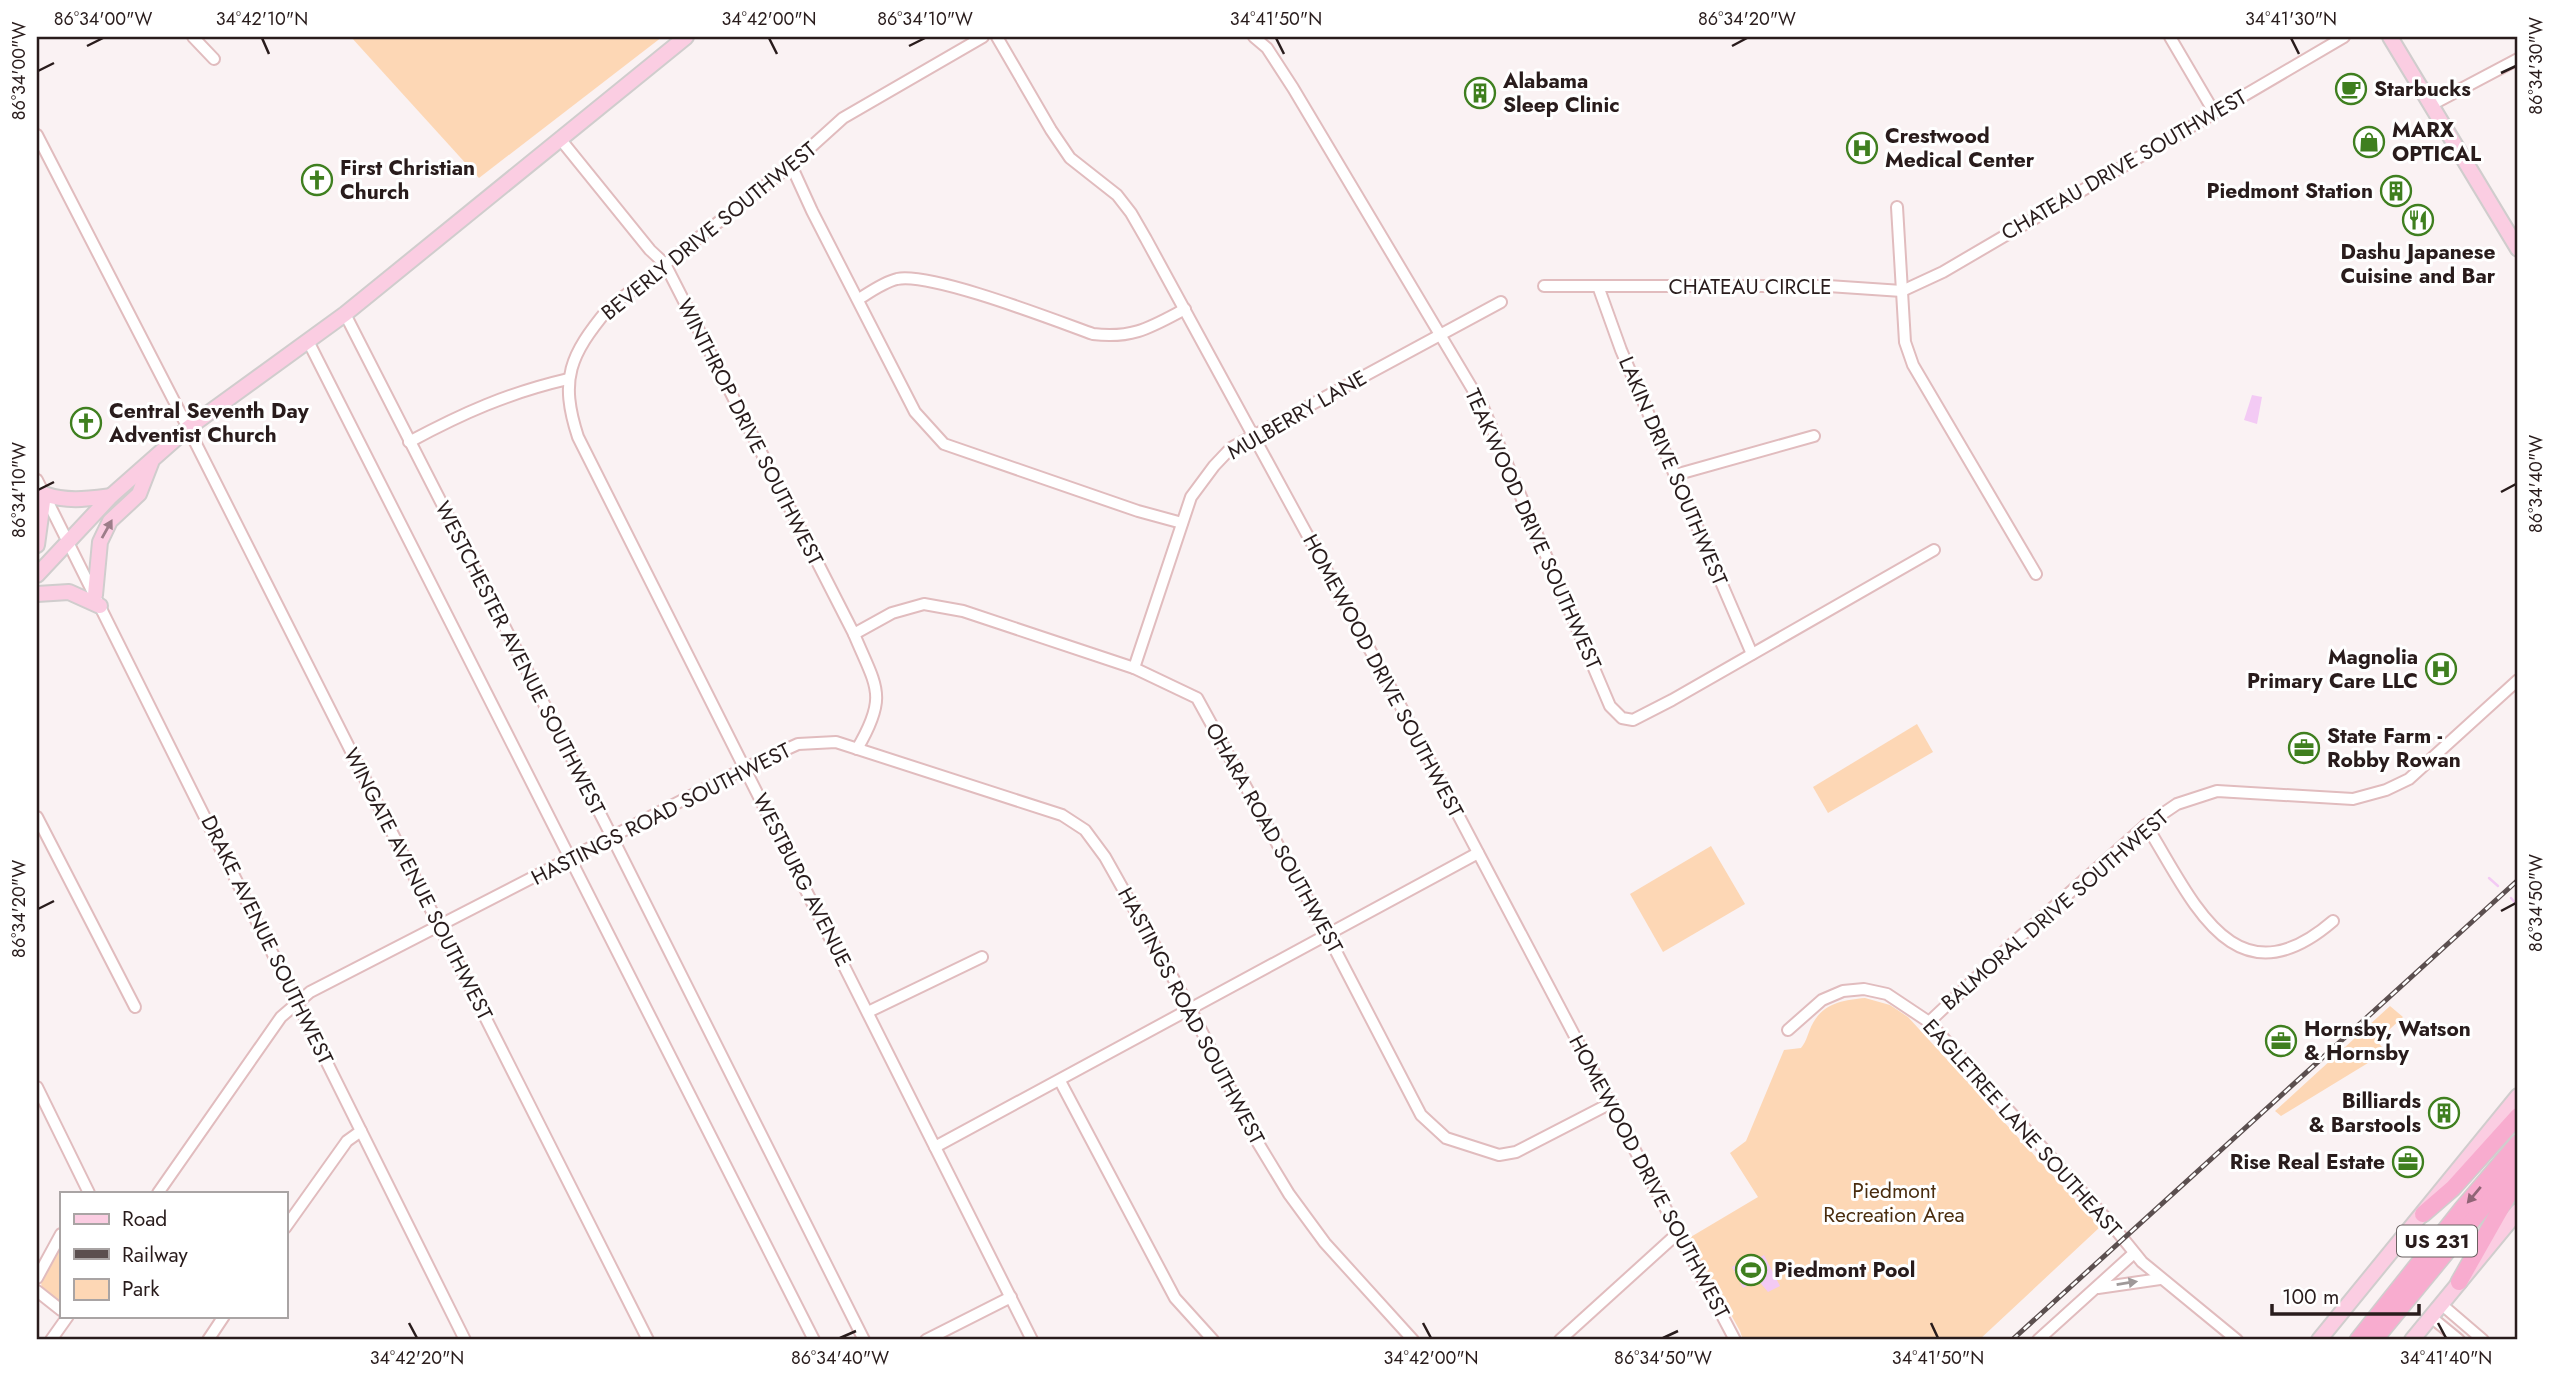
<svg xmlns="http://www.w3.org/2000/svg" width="2555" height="1377" font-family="Jost,sans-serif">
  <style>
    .green { fill: #fdd7b5 }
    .water { fill: #f3caf4 }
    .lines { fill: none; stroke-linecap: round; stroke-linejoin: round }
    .stream { stroke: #f3caf4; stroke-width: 2.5 }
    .minor-casing { stroke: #e1bcbe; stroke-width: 14 }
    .major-casing { stroke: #d0cdcd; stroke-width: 18 }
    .highway-casing { stroke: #d0cdcd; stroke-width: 19 }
    .minor { stroke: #fff; stroke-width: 10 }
    .major { stroke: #fbcde2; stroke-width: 14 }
    .highway { stroke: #f8accf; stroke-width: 16 }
    .rail-casing { stroke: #5b4f4f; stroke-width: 5 }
    .rail { stroke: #fff; stroke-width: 2.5; stroke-dasharray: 8; stroke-linecap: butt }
    .oneway { fill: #9c7d89 }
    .oneway2 { fill: #906476 }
    .oneway3 { fill: #9f9999 }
    .ticks { fill: none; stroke: #291c1c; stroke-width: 2.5 }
    .labels { text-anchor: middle; stroke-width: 6; stroke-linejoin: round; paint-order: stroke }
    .shield { fill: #fff; stroke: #696060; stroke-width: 2 }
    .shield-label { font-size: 19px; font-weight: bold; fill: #291c1c }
    .poi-label { font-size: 21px; font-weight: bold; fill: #291c1c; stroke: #fff; text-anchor: start }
    .street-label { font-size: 21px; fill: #291c1c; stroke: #fff }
    .park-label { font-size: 21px; fill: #4a2d0f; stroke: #fff }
    .neatline { fill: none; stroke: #291c1c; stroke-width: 2.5 }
    .ticks-label { font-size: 18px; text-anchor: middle; fill: #291c1c }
  </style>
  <rect width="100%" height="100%" fill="#faf2f3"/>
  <!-- green -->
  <g class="green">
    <polygon points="351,37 662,37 479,178"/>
    <polygon points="1917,724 1933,752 1828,813 1813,787"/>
    <polygon points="1711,846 1745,904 1663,952 1630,894"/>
    <path d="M1865 998 1890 1005 1908 1017 2100 1227 1979 1340H1743L1740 1331 1689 1238 1758 1197 1730 1153 1746 1141 1784 1050 1801 1048C1807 1041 1808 1032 1813 1023 1824 1003 1844 1000 1865 998Z"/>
    <polygon points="2390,1006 2403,1017 2377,1041 2386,1052 2281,1116 2275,1111"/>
    <path d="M61 1247V1304C56 1300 47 1295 43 1289 35 1276 55 1257 61 1247Z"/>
  </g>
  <!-- water -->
  <g class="water">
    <polygon points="2252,395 2262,397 2257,424 2244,420"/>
    <polygon points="1764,1255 1780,1286 1768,1292 1758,1280 1743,1288 1732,1267 1743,1261 1747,1265"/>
  </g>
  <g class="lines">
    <!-- stream -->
    <g class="stream">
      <polyline points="2489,878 2498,886"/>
      <polyline points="2511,898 2518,906"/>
    </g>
    <!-- minor casing -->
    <g class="minor-casing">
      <g id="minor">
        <polyline points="193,37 214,59"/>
        <path d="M983 37 843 118 791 165 608 309C570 355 559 379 578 437L1032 1340"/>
        <polyline points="997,37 1051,130 1070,158 1117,195 1131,213 1146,239 1406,716 1735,1340"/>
        <polyline points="1254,37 1267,48 1293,88 1482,405 1610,706 1622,718 1633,720 1672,700 1934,550"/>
        <polyline points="2170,37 2214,112"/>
        <polyline points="2431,105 2518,59"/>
        <polyline points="37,135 188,428 648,1340"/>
        <path d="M561 140 650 250 665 264 854 634C876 687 889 695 857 749"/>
        <polyline points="791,165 812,211 915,412 944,444 1138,511 1182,523"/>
        <polyline points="1897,207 1905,342 1913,365 2036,574"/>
        <polyline points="1544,286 1828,286 1902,291 1943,272 2344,37"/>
        <polyline points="1598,286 1621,350 1752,654"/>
        <path d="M859 299C870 292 884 282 897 279 931 272 1054 320 1093 334 1133 339 1151 327 1185 309"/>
        <polyline points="345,314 612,837 864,1340"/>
        <polyline points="308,341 814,1340"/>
        <path d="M409 442C463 413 508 393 568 379"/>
        <polyline points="1675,475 1814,436"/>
        <polyline points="37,480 465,1340"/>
        <polyline points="854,634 892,613 924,604 963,611 1134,668 1197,698 1328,936 1421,1115 1446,1138 1499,1155 1516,1152 1611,1103"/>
        <polyline points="1134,668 1191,497 1214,466 1231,448 1501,302"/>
        <polyline points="37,817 135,1007"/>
        <path d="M2146 825C2192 898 2233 1007 2333 921"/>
        <polyline points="868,1012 982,957"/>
        <polyline points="1929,1022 2013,943 2146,825 2177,804 2217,791 2353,799 2386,790 2409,779 2518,680"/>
        <polyline points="1788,1030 1822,1000 1843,991 1864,989 1887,994 1929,1022 2112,1225 2142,1262 2237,1340"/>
        <polyline points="1060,1081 1175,1298 1213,1340"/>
        <polyline points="37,1087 89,1193"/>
        <polyline points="935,1147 1478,853"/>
        <polyline points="158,1193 281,1017 310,992 745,768 798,744 836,742 1062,815 1085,830 1105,857 1191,1010 1255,1138 1289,1194 1325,1243 1413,1340"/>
        <polyline points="285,1228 347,1141 361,1131"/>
        <polyline points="37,1278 61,1234"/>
        <polyline points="2098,1288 2160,1279"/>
        <polyline points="37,1291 61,1310"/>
        <polyline points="2441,1304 2483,1340"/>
        <polyline points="2431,1317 2459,1340"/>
        <polyline points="51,1340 68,1316"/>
        <polyline points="208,1340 224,1316"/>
        <polyline points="926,1340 1011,1297"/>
        <polyline points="1560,1340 1678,1233"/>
        <polyline points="2038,1340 2133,1254"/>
      </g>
    </g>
    <!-- major casing -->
    <g class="major-casing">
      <g id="major">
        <polyline points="2390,37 2518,249"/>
        <path d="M37 545 44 494C67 502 87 499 111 496"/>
        <polyline points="37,575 111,496 188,428 345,314 686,37"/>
        <polyline points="37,594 69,592 100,606"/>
        <polyline points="95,595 100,542 110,521 139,494 151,463"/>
        <polyline points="2319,1340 2518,1096"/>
        <polyline points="2412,1340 2518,1211"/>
      </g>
    </g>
    <!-- highway casing -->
    <g class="highway-casing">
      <g id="highway">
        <polyline points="2423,1214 2453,1188 2518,1116"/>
        <polyline points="2459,1282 2518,1178"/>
        <polyline points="2358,1340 2462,1209 2518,1143"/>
        <polyline points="2374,1340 2518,1165"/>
      </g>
    </g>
    <!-- minor -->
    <use href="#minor" class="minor"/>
    <!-- major -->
    <use href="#major" class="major"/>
    <!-- highway -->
    <use href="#highway" class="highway"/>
    <!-- rail casing -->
    <g class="rail-casing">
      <polyline id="rail" points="2012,1340 2518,880"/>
    </g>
    <!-- rail -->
    <use href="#rail" class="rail"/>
  </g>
  <!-- one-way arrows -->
  <defs><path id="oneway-solid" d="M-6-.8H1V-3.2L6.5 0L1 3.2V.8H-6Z" transform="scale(1.75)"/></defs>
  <use class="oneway" href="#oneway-solid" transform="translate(107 529) rotate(-61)"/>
  <use class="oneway2" href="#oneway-solid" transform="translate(2474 1195) rotate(130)"/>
  <use class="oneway3" href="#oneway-solid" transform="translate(2127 1283) rotate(-9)"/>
  <!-- ticks -->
  <path class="ticks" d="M262 38 269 54M769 38 777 54M1276 38 1284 54M2291 38 2299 54M87 46 103 38M909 46 925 38M1732 46 1747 38M38 71 54 63M2501 73 2516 66M38 490 54 482M2501 492 2516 484M38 909 54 901M2501 911 2516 903M409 1323 417 1338M1423 1323 1431 1338M1931 1323 1938 1338M2438 1323 2446 1338M840 1338 856 1331M1663 1338 1678 1331"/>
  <!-- icons -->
  <defs>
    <g id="cafe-ring" transform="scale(1.575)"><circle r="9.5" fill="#fff" stroke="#3f7f1f" stroke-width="1.5"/><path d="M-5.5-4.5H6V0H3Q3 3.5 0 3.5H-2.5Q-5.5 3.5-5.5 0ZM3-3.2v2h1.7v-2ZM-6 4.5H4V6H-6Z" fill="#3f7f1f"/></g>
    <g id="building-ring" transform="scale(1.575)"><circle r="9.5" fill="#fff" stroke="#3f7f1f" stroke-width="1.5"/><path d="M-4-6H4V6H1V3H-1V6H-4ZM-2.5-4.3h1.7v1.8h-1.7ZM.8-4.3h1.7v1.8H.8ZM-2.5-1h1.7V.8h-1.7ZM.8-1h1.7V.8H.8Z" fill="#3f7f1f"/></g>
    <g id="shop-ring" transform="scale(1.575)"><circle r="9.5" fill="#fff" stroke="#3f7f1f" stroke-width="1.5"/><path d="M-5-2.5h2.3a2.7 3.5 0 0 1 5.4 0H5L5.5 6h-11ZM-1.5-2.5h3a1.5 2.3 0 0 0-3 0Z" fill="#3f7f1f"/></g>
    <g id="hospital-ring" transform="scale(1.575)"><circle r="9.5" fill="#fff" stroke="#3f7f1f" stroke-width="1.5"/><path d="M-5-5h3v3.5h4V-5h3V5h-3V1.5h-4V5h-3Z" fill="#3f7f1f"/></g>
    <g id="church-ring" transform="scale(1.575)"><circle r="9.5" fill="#fff" stroke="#3f7f1f" stroke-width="1.5"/><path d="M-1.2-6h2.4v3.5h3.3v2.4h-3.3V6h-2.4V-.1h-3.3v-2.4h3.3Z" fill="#3f7f1f"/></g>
    <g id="restaurant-ring" transform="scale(1.575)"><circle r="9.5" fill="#fff" stroke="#3f7f1f" stroke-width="1.5"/><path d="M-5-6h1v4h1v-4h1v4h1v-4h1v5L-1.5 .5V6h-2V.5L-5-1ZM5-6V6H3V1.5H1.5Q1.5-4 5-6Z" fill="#3f7f1f"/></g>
    <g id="office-ring" transform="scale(1.575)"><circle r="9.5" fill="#fff" stroke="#3f7f1f" stroke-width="1.5"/><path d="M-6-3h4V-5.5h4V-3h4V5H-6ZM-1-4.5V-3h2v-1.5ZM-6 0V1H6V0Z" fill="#3f7f1f"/></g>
    <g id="stadium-ring" transform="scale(1.575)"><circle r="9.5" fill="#fff" stroke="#3f7f1f" stroke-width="1.5"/><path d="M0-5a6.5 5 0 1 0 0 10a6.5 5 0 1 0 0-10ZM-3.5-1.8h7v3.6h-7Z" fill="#3f7f1f"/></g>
  </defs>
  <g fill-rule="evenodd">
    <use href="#cafe-ring" x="2351" y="89"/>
    <use href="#building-ring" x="1480" y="93"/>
    <use href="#shop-ring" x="2369" y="142"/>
    <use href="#hospital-ring" x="1862" y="148"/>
    <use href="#church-ring" x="317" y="180"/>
    <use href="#building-ring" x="2396" y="191"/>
    <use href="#restaurant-ring" x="2418" y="220"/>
    <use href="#church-ring" x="86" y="423"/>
    <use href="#hospital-ring" x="2441" y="669"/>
    <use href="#office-ring" x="2304" y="748"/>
    <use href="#office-ring" x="2281" y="1041"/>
    <use href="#building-ring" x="2444" y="1113"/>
    <use href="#office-ring" x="2408" y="1162"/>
    <use href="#stadium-ring" x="1751" y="1270"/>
  </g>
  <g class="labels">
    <!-- shield labels -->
    <rect class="shield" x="2397" y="1225.5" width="80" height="31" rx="5"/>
    <g class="shield-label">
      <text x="2437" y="1248">US 231</text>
    </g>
    <!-- poi labels -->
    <g class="poi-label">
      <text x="1503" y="88">Alabama<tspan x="1503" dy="24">Sleep Clinic</tspan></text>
      <text x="2374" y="96">Starbucks</text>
      <text x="2392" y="137">MARX<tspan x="2392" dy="24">OPTICAL</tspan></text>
      <text x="1885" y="143">Crestwood<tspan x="1885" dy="24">Medical Center</tspan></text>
      <text x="340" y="175">First Christian<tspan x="340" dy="24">Church</tspan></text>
      <text x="2373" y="198" text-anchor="end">Piedmont Station</text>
      <text x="2418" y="259" text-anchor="middle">Dashu Japanese<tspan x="2418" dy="24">Cuisine and Bar</tspan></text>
      <text x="109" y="418">Central Seventh Day<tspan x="109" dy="24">Adventist Church</tspan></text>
      <text x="2418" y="664" text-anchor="end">Magnolia<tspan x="2418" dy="24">Primary Care LLC</tspan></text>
      <text x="2327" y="743">State Farm -<tspan x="2327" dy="24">Robby Rowan</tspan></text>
      <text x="2304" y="1036">Hornsby, Watson<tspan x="2304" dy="24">&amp; Hornsby</tspan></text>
      <text x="2421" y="1108" text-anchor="end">Billiards<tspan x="2421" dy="24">&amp; Barstools</tspan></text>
      <text x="2385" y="1169" text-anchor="end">Rise Real Estate</text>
      <text x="1774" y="1277">Piedmont Pool</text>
    </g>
    <!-- street labels -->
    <g class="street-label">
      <text transform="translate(2124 165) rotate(-30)" y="7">CHATEAU DRIVE SOUTHWEST</text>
      <text transform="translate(709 231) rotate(-39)" y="7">BEVERLY DRIVE SOUTHWEST</text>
      <text x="1750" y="294">CHATEAU CIRCLE</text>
      <text transform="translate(1297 415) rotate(-30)" y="7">MULBERRY LANE</text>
      <text transform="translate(750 432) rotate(63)" y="7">WINTHROP DRIVE SOUTHWEST</text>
      <text transform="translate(1673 471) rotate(67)" y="7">LAKIN DRIVE SOUTHWEST</text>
      <text transform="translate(1533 529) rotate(66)" y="7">TEAKWOOD DRIVE SOUTHWEST</text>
      <text transform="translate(520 658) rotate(63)" y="7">WESTCHESTER AVENUE SOUTHWEST</text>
      <text transform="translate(1383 676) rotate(62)" y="7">HOMEWOOD DRIVE SOUTHWEST</text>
      <text transform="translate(661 814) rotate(-27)" y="7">HASTINGS ROAD SOUTHWEST</text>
      <text transform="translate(1274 838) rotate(61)" y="7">OHARA ROAD SOUTHWEST</text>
      <text transform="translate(802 880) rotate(63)" y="7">WESTBURG AVENUE</text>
      <text transform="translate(418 884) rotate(63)" y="7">WINGATE AVENUE SOUTHWEST</text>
      <text transform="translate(2055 910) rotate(-41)" y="7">BALMORAL DRIVE SOUTHWEST</text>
      <text transform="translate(267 940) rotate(64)" y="7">DRAKE AVENUE SOUTHWEST</text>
      <text transform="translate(1191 1016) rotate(62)" y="7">HASTINGS ROAD SOUTHWEST</text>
      <text transform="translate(2022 1128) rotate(48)" y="7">EAGLETREE LANE SOUTHEAST</text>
      <text transform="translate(1649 1177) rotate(62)" y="7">HOMEWOOD DRIVE SOUTHWEST</text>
    </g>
    <!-- park labels -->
    <g class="park-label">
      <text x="1894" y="1198">Piedmont<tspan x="1894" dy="24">Recreation Area</tspan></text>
    </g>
  </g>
  <!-- border -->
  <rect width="2555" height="1377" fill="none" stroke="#ffffff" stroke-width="77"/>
  <!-- legend -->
  <rect x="60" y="1192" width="228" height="126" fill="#ffffff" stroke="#a9a4a4" stroke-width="2"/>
  <rect x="74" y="1214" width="35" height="10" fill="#fbcde2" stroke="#a9a4a4" stroke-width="2"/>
  <text x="122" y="1226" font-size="21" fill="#291c1c">Road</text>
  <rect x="74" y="1249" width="35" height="10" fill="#5b4f4f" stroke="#a9a4a4" stroke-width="2"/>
  <text x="122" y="1262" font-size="21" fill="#291c1c">Railway</text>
  <rect x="74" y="1279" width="35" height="21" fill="#fdd7b5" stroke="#a9a4a4" stroke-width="2"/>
  <text x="122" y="1296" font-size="21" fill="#291c1c">Park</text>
  <!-- scale -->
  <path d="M2272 1304v10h147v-10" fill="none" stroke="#291c1c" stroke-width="3.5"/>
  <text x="2282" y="1304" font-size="21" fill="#291c1c" stroke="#ffffff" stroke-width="5" paint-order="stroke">100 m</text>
  <rect x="38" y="38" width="2478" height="1300" class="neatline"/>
  <g class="ticks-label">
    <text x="103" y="25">86°34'00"W</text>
    <text x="262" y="25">34°42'10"N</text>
    <text x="769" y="25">34°42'00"N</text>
    <text x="925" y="25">86°34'10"W</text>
    <text x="1276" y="25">34°41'50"N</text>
    <text x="1747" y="25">86°34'20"W</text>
    <text x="2291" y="25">34°41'30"N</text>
    <text transform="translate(2536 66) rotate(-90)" y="6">86°34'30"W</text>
    <text transform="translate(19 71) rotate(-90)" y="6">86°34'00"W</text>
    <text transform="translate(2536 484) rotate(-90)" y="6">86°34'40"W</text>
    <text transform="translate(19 490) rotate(-90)" y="6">86°34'10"W</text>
    <text transform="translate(2536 903) rotate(-90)" y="6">86°34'50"W</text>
    <text transform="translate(19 909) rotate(-90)" y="6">86°34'20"W</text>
    <text x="417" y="1364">34°42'20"N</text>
    <text x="840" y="1364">86°34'40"W</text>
    <text x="1431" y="1364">34°42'00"N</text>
    <text x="1663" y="1364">86°34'50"W</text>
    <text x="1938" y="1364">34°41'50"N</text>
    <text x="2446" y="1364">34°41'40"N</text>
  </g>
</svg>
